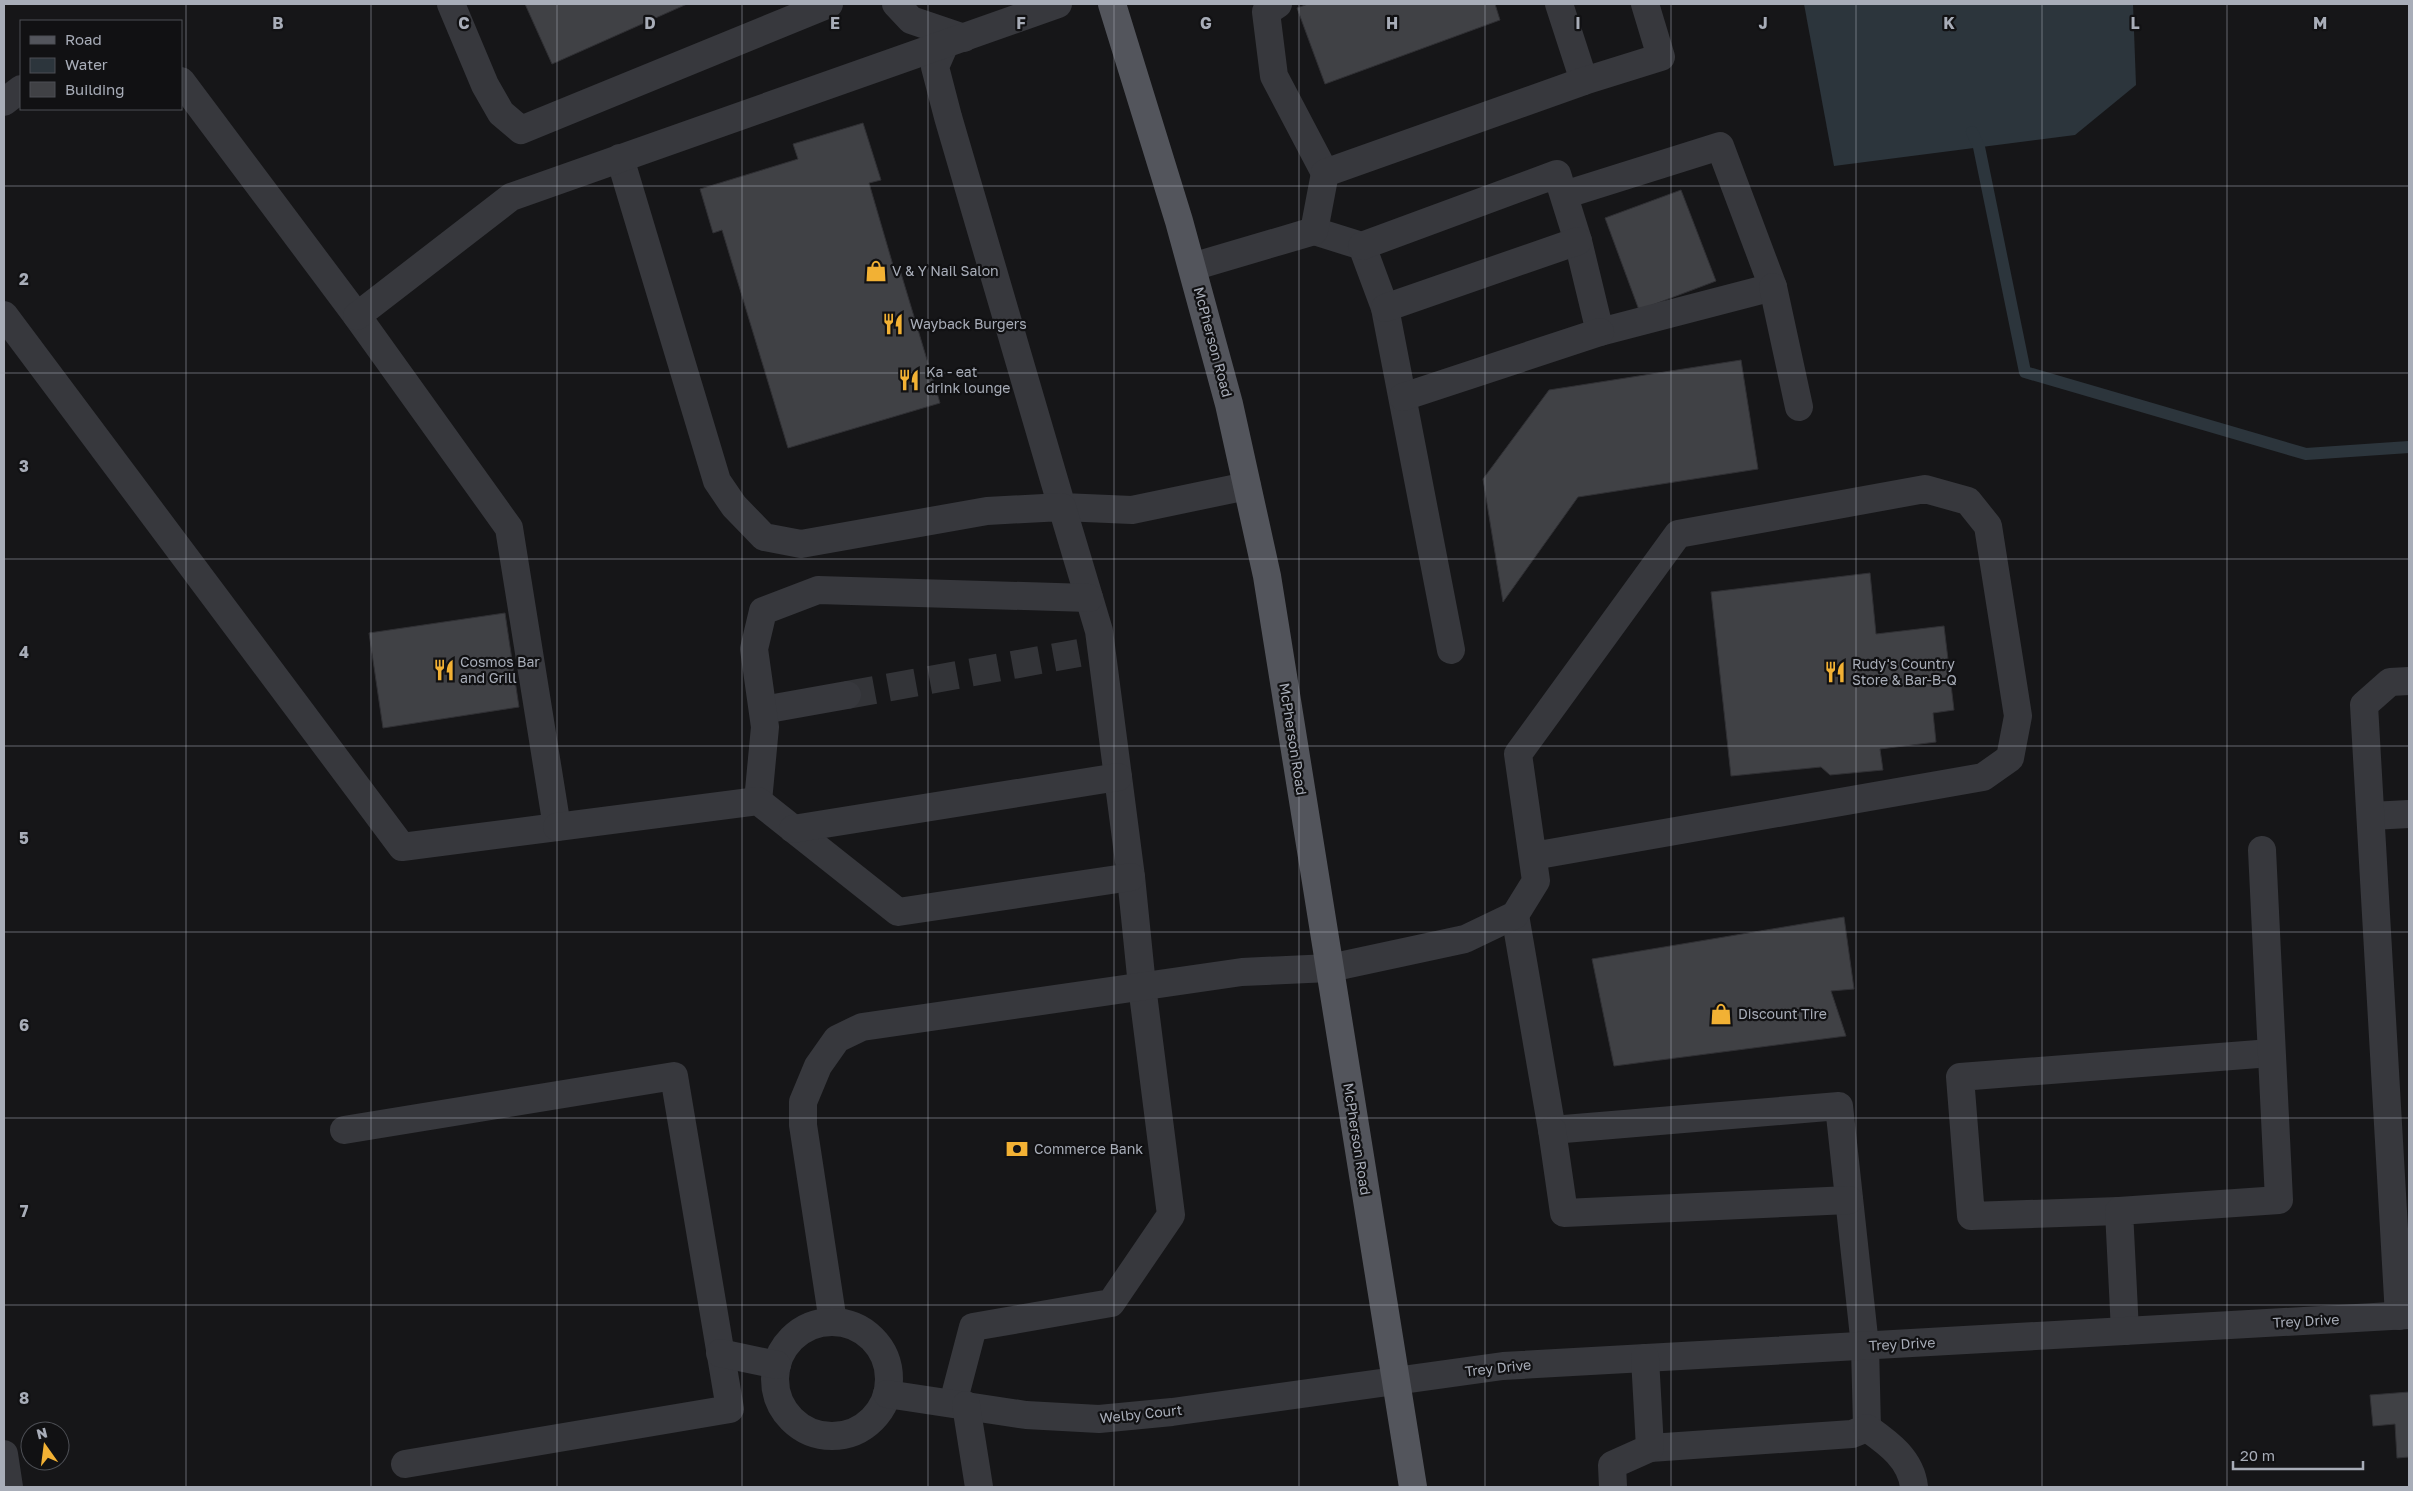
<svg xmlns="http://www.w3.org/2000/svg" width="2413" height="1491" font-family="'Golos Text',sans-serif">
  <style>
    .water { fill: #2c353c }
    .lines { fill: none; stroke-linecap: round; stroke-linejoin: round }
    .stream { stroke: #2c353c; stroke-width: 12 }
    .building { fill: #404145; stroke: #303034 }
    .minor-tunnel { stroke: #333438; stroke-width: 28; stroke-dasharray: 28 14; stroke-linecap: butt }
    .minor { stroke: #37383d; stroke-width: 28 }
    .major { stroke: #53555c; stroke-width: 28 }
    .grid { fill: none; stroke: #a8adb8; stroke-width: 1; stroke-opacity: 0.55 }
    .labels { text-anchor: middle; stroke-width: 4.5; stroke-linejoin: round; paint-order: stroke }
    .poi-label { font-size: 14px; fill: #a8adb8; stroke: #111113; text-anchor: start }
    .street-label { font-size: 14px; fill: #a8adb8; stroke: #111113 }
    .grid-label { font-size: 16px; text-anchor: middle; font-weight: bold; fill: #a8adb8; stroke: #111113; stroke-width: 4.5; stroke-linejoin: round; paint-order: stroke }
  </style>
  <rect width="100%" height="100%" fill="#161618"/>
  <!-- water -->
  <polygon class="water" points="1804,4 2133,4 2136,85 2075,135 1834,166"/>
  <g class="lines">
    <!-- stream -->
    <polyline class="stream" points="1972,132 1979,147 2025,372 2306,454 2409,447"/>
  </g>
  <!-- building -->
  <g class="building">
    <polygon points="525,4 687,4 552,64"/>
    <polygon points="1308,4 1495,4 1500,20 1325,84 1297,8"/>
    <polygon points="863,123 881,180 869,183 895,272 900,270 940,403 788,448 722,230 713,233 700,189 798,159 793,144"/>
    <polygon points="1681,190 1716,281 1639,310 1605,218"/>
    <polygon points="1741,360 1758,469 1578,497 1503,602 1483,479 1549,390"/>
    <polygon points="1870,573 1876,634 1944,626 1954,710 1933,713 1936,742 1880,749 1883,770 1830,775 1821,767 1731,776 1711,592"/>
    <polygon points="505,613 519,707 383,728 369,633"/>
    <polygon points="1844,917 1854,989 1831,991 1846,1036 1614,1066 1592,959"/>
    <polygon points="2409,1392 2409,1457 2397,1458 2395,1424 2373,1426 2370,1395"/>
  </g>
  <g class="lines">
    <!-- minor-tunnel -->
    <polyline class="minor-tunnel" points="847,695 1079,653"/>
    <!-- minor -->
    <g class="minor">
      <polyline points="451,4 485,85 501,113 521,130 829,4"/>
      <polyline points="896,4 911,20 964,38"/>
      <polyline points="1278,4 1266,12 1274,76 1325,173"/>
      <polyline points="1559,4 1584,81"/>
      <polyline points="945,44 935,67 948,117 1062,507 1132,510 1247,486"/>
      <polyline points="4,102 21,89"/>
      <polyline points="620,158 717,481 734,506 764,537 801,544 987,511 1062,507 1099,631 1131,877 1142,986 1171,1215 1111,1303 973,1327 953,1403"/>
      <polyline points="1314,231 1362,246 1385,308 1451,650"/>
      <polyline points="1362,246 1557,174 1578,241 1600,332 1773,287 1720,146 1564,195"/>
      <polyline points="1192,267 1314,231 1325,173 1584,81 1661,57 1645,4"/>
      <polyline points="1773,287 1799,407"/>
      <polyline points="1385,308 1578,241"/>
      <polyline points="4,315 402,847 557,827 509,528 357,316 181,81"/>
      <polyline points="357,316 511,197 1058,4"/>
      <polyline points="1403,397 1600,332"/>
      <polyline points="763,710 847,695"/>
      <polyline points="758,801 765,727 754,649 763,611 818,590 1089,598"/>
      <polyline points="2371,816 2409,814"/>
      <polyline points="557,827 758,801 898,912 1131,877"/>
      <polyline points="793,829 1118,777"/>
      <polyline points="1515,915 1552,1130 1839,1106 1865,1346 1867,1428 1852,1434 1650,1448"/>
      <polyline points="344,1130 674,1076 730,1409 405,1464"/>
      <polyline points="1552,1130 1564,1213 1849,1200"/>
      <polyline points="2119,1211 1971,1216 1960,1077 2271,1053"/>
      <polyline points="2399,1316 2364,705 2390,682 2409,681"/>
      <polyline points="833,1322 803,1125 803,1102 818,1066 837,1039 862,1027 1242,972 1330,968 1465,939 1515,915 1536,881 1518,754 1678,534 1925,489 1968,501 1988,526 2018,716 2010,758 1983,777 1533,856"/>
      <circle cx="832" cy="1379" r="57"/>
      <polyline points="2125,1331 2119,1211 2279,1200 2262,850"/>
      <polyline points="720,1353 777,1365"/>
      <polyline points="887,1394 1026,1415 1099,1419 1172,1412 1503,1366 2409,1315"/>
      <polyline points="966,1405 979,1487"/>
      <path d="M1867 1428C1888 1443 1911 1459 1914 1487"/>
      <polyline points="4,1454 9,1487"/>
      <polyline points="1613,1487 1612,1465 1650,1448 1645,1358"/>
    </g>
    <!-- major -->
    <polyline class="major" points="1112,4 1179,221 1229,404 1267,576 1413,1487"/>
  </g>
  <!-- grid -->
  <path class="grid" d="M186 4V1487M371 4V1487M557 4V1487M742 4V1487M928 4V1487M1114 4V1487M1299 4V1487M1485 4V1487M1671 4V1487M1856 4V1487M2042 4V1487M2227 4V1487M4 186H2409M4 373H2409M4 559H2409M4 746H2409M4 932H2409M4 1118H2409M4 1305H2409"/>
  <!-- icons -->
  <defs>
    <g id="shop-bare" transform="scale(1.725)"><path d="M-5-2.5h2.3a2.7 3.5 0 0 1 5.4 0H5L5.5 6h-11ZM-1.5-2.5h3a1.5 2.3 0 0 0-3 0Z" fill="#f2b134" stroke="#111113" stroke-width="2.5" paint-order="stroke"/></g>
    <g id="restaurant-bare" transform="scale(1.725)"><path d="M-5-6h1v4h1v-4h1v4h1v-4h1v5L-1.5 .5V6h-2V.5L-5-1ZM5-6V6H3V1.5H1.5Q1.5-4 5-6Z" fill="#f2b134" stroke="#111113" stroke-width="2.5" paint-order="stroke"/></g>
    <g id="bank-bare" transform="scale(1.725)"><path d="M-6-4H6V4H-6ZM0-2.3a2.3 2.3 0 1 0 0 4.6a2.3 2.3 0 1 0 0-4.6Z" fill="#f2b134" stroke="#111113" stroke-width="2.5" paint-order="stroke"/></g>
  </defs>
  <g fill-rule="evenodd">
    <use href="#shop-bare" x="876" y="271"/>
    <use href="#restaurant-bare" x="893" y="324"/>
    <use href="#restaurant-bare" x="909" y="380"/>
    <use href="#restaurant-bare" x="444" y="670"/>
    <use href="#restaurant-bare" x="1835" y="672"/>
    <use href="#shop-bare" x="1721" y="1014"/>
    <use href="#bank-bare" x="1017" y="1149"/>
  </g>
  <g class="labels">
    <!-- poi labels -->
    <g class="poi-label">
      <text x="892" y="276">V &amp; Y Nail Salon</text>
      <text x="910" y="329">Wayback Burgers</text>
      <text x="926" y="377">Ka - eat<tspan x="926" dy="16">drink lounge</tspan></text>
      <text x="460" y="667">Cosmos Bar<tspan x="460" dy="16">and Grill</tspan></text>
      <text x="1852" y="669">Rudy's Country<tspan x="1852" dy="16">Store &amp; Bar-B-Q</tspan></text>
      <text x="1738" y="1019">Discount Tire</text>
      <text x="1034" y="1154">Commerce Bank</text>
    </g>
    <!-- street labels -->
    <g class="street-label">
      <text transform="translate(1213 342) rotate(75)" y="5">McPherson Road</text>
      <text transform="translate(1293 739) rotate(81)" y="5">McPherson Road</text>
      <text transform="translate(1357 1139) rotate(81)" y="5">McPherson Road</text>
      <text transform="translate(2306 1321) rotate(-3)" y="5">Trey Drive</text>
      <text transform="translate(1902 1344) rotate(-3)" y="5">Trey Drive</text>
      <text transform="translate(1498 1368) rotate(-6)" y="5">Trey Drive</text>
      <text transform="translate(1141 1414) rotate(-6)" y="5">Welby Court</text>
    </g>
  </g>
  <g class="grid-label">
    <text x="278" y="29">B</text>
    <text x="464" y="29">C</text>
    <text x="650" y="29">D</text>
    <text x="835" y="29">E</text>
    <text x="1021" y="29">F</text>
    <text x="1206" y="29">G</text>
    <text x="1392" y="29">H</text>
    <text x="1578" y="29">I</text>
    <text x="1763" y="29">J</text>
    <text x="1949" y="29">K</text>
    <text x="2135" y="29">L</text>
    <text x="2320" y="29">M</text>
    <text x="24" y="285">2</text>
    <text x="24" y="472">3</text>
    <text x="24" y="658">4</text>
    <text x="24" y="844">5</text>
    <text x="24" y="1031">6</text>
    <text x="24" y="1217">7</text>
    <text x="24" y="1404">8</text>
  </g>
  <!-- border -->
  <rect width="2413" height="1491" fill="none" stroke="#a8adb8" stroke-width="10"/>
  <!-- legend -->
  <rect x="20" y="20" width="162" height="90" fill="#111113" stroke="#4d4f55"/>
  <rect x="30" y="36" width="25" height="8" fill="#53555c" stroke="#4d4f55"/>
  <text x="65" y="45" font-size="15" fill="#a8adb8">Road</text>
  <rect x="30" y="58" width="25" height="15" fill="#2c353c" stroke="#4d4f55"/>
  <text x="65" y="70" font-size="15" fill="#a8adb8">Water</text>
  <rect x="30" y="82" width="25" height="15" fill="#404145" stroke="#4d4f55"/>
  <text x="65" y="95" font-size="15" fill="#a8adb8">Building</text>
  <!-- north arrow -->
  <g transform="translate(45 1446) rotate(346)"><circle r="24" fill="#111113" stroke="#4d4f55"/>
  <path d="M0-4L9 19L0 12L-9 19Z" fill="#f2b134"/>
  <text y="-8" font-size="14" font-weight="bold" text-anchor="middle" fill="#a8adb8">N</text>
  </g>
  <!-- scale -->
  <path d="M2233 1461v8h130v-8" fill="none" stroke="#a8adb8" stroke-width="2.5"/>
  <text x="2240" y="1461" font-size="15" fill="#a8adb8" stroke="#111113" stroke-width="4" paint-order="stroke">20 m</text>
</svg>
